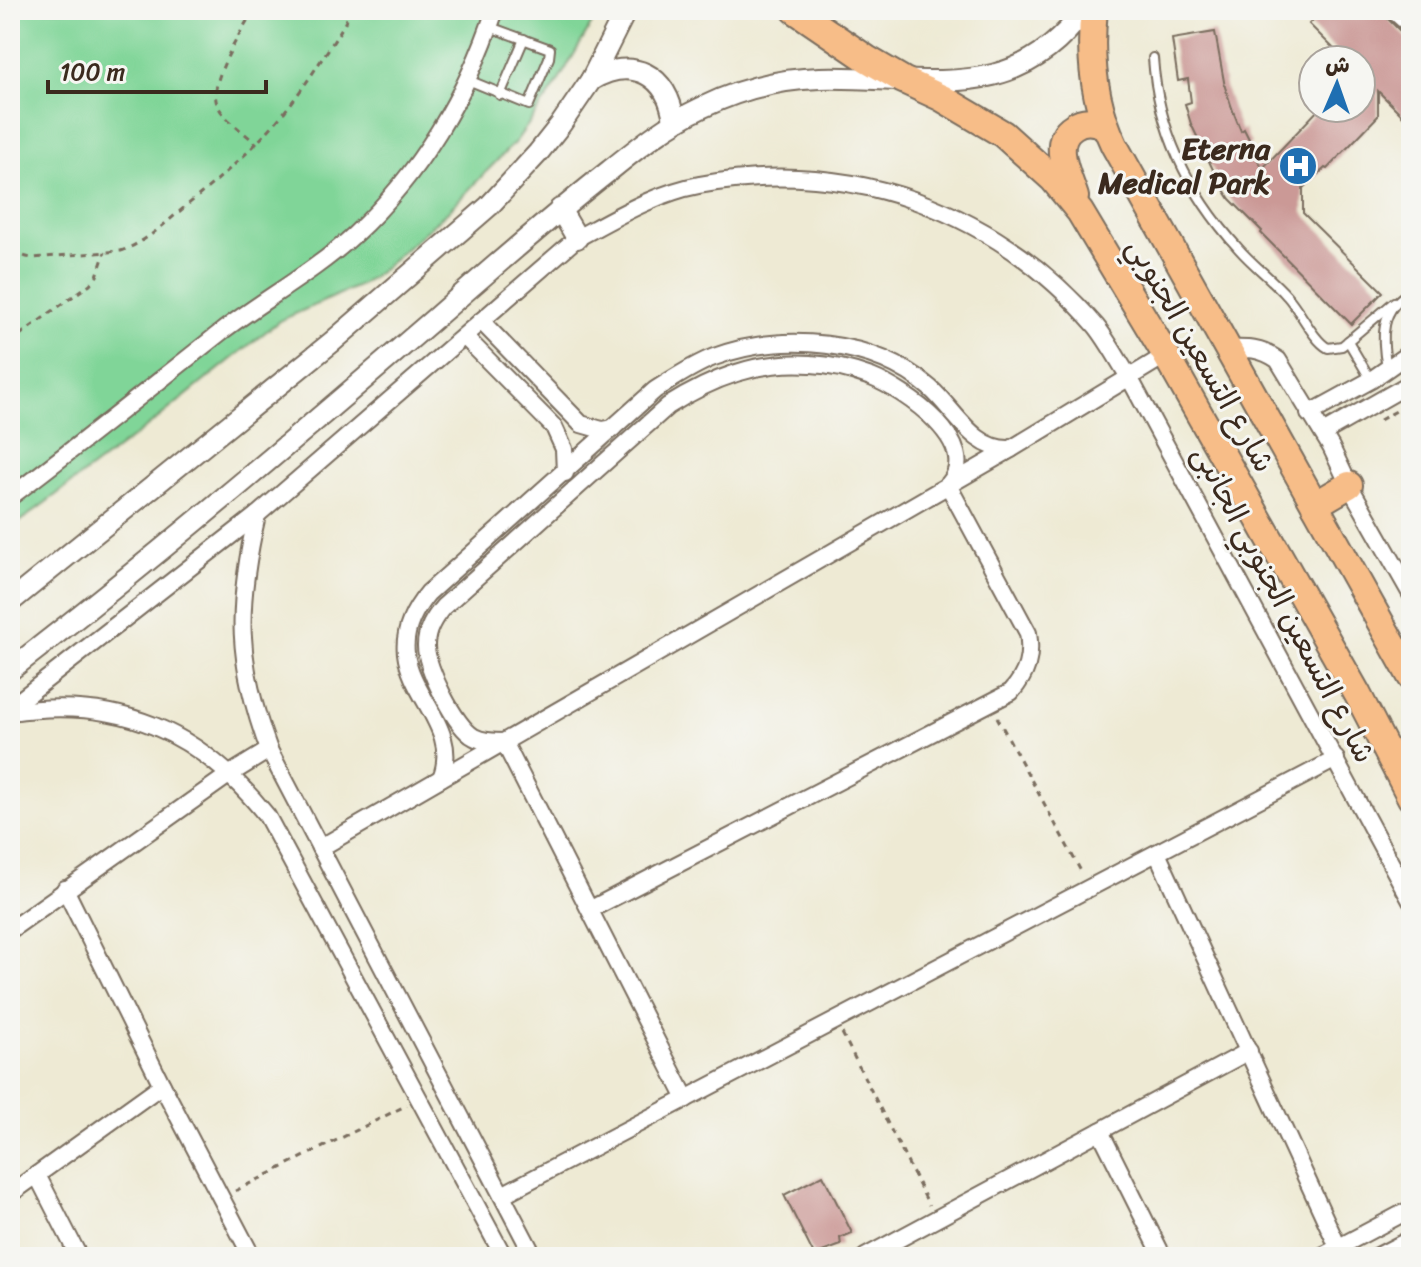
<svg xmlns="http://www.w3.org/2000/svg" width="1421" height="1267" font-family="Sriracha,'Playpen Sans Arabic',sans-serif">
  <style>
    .green { fill: #80d598; stroke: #5e805b; stroke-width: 2 }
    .building { fill: #cb9996 }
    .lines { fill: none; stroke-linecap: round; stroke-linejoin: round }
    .service-casing { stroke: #7a6d5e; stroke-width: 12 }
    .minor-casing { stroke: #7a6d5e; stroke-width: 20 }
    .tertiary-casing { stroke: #7a6d5e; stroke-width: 24 }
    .primary-casing { stroke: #7a6d5e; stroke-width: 30 }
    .path { stroke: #7a6d5e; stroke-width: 3; stroke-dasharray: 6 6; stroke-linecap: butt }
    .service { stroke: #fff; stroke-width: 8 }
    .minor { stroke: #fff; stroke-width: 16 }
    .tertiary { stroke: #fff; stroke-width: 20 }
    .primary { stroke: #f7bd88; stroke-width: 26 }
    .labels { text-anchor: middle; stroke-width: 6; stroke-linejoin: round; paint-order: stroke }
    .poi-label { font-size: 30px; font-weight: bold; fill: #3b2a1e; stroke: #f6f6f2; text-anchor: end }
    .street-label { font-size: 30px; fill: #3b2a1e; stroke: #f6f6f2 }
  </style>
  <rect width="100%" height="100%" fill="#f6f6f2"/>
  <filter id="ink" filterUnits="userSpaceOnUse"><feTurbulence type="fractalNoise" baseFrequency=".0125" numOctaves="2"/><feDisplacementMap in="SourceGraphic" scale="16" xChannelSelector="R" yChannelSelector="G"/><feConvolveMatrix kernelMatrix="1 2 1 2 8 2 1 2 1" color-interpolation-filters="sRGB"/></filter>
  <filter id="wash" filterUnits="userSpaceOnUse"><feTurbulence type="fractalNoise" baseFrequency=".006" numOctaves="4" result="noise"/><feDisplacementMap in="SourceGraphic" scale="32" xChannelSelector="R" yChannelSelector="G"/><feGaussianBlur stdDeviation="1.8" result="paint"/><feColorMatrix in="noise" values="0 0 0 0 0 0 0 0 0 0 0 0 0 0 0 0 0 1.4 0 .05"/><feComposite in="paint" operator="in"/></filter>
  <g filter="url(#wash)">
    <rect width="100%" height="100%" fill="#eeead4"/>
    <!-- green -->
    <polygon class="green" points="10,10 600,10 555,87 516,141 449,210 382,270 360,285 279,321 152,423 10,529"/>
    <g id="blocks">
      <!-- building -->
      <g class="building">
        <polygon points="1323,10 1379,10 1411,42 1411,124 1378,91 1378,116 1327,169 1325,168 1303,188 1303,213 1383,292 1351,324 1261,233 1262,231 1230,199 1219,182 1191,124 1185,104 1191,102 1188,79 1178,81 1172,39 1215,32 1225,87 1233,111 1241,131 1244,129 1251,143 1248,145 1263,168 1320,108 1361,108 1361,94 1370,85 1361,76 1361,60 1345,60 1309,24"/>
        <polygon points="823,1175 852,1233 840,1238 841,1245 814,1255 784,1195"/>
      </g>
    </g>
  </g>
  <g filter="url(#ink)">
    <use href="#blocks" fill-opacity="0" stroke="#7a6d5e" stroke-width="2"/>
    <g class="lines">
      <!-- service casing -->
      <g class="service-casing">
        <g id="service">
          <path d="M1153 58C1158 132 1190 195 1239 249 1254 266 1272 279 1287 296 1300 310 1313 340 1328 348L1342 346 1394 302"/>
          <polyline points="468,80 529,105 549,58 550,49 490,27"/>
          <polyline points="500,95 524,39"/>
          <polyline points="1348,341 1371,380"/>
          <path d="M1387 368C1381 338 1380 307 1411 292"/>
        </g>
      </g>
      <!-- minor casing -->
      <g class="minor-casing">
        <g id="minor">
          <polyline points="1393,10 1411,26"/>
          <polyline points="481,321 581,424 602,430 613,428"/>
          <polyline points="465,337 554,427 564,449 565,473"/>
          <path d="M1227 349C1247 348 1261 348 1278 360L1331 447 1349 485 1411 594"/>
          <polyline points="1309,414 1371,380 1411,352"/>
          <polyline points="1323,433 1411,383"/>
          <path d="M10 497C81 444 151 387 221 332 264 299 314 272 354 235 420 174 467 95 495 10"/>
          <path d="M257 515C236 607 236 661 269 750L534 1257"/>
          <path d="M10 708 257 515 577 238C616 217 656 193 699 185 851 157 995 209 1096 326 1108 341 1118 360 1129 377L1411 901"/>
          <path d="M10 712C119 696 199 730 267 816L504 1257"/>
          <path d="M441 778C468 711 361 674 428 593L655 390C674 378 693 365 714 357 782 332 874 339 930 388 955 410 974 451 1011 449"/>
          <polyline points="320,848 1011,449 1166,355"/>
          <polyline points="1157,853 1338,1247"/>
          <polyline points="65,889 162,1085 252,1257"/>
          <path d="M591 909 1011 692C1027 674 1032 657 1028 633L948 485C985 445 904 390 871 377 852 370 831 365 811 364 758 360 712 378 668 406L443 607C434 618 426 630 426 646 426 667 455 727 474 737 483 742 494 742 504 742L686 1099"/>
          <polyline points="10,930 230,774 269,750"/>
          <polyline points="1100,1131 1163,1257"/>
          <polyline points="37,1175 79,1257"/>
          <polyline points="10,1194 162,1085"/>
          <polyline points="502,1195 1336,759"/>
          <polyline points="865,1257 1249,1051"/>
          <polyline points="1320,1257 1411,1209"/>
          <polyline points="1376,1257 1411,1239"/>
        </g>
      </g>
      <!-- tertiary casing -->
      <g class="tertiary-casing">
        <g id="tertiary">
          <path d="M591 80C632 56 668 74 674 121"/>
          <polyline points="560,209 577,238"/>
          <polyline points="10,602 332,342 489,206 538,153 561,124 591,80 626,10"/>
          <path d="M10 670C155 558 295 439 434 319 492 268 549 218 609 171 639 147 667 124 701 108 738 90 779 79 820 78 922 75 1015 108 1084 10"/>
        </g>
      </g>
      <!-- primary casing -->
      <g class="primary-casing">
        <g id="primary">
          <polyline points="795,10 867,59 903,80 942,98 1003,134 1053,179 1080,212 1166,355 1358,695 1411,798"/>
          <path d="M1094 10C1089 55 1094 103 1114 145L1411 677"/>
          <path d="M1075 197C1069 177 1049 141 1074 126 1084 119 1095 121 1105 126"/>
          <polyline points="1315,505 1349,485"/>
        </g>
      </g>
      <!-- path -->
      <g class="path">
        <path d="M253 10C243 30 208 81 217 104 223 119 245 133 257 144"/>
        <path d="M10 238C13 251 19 256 32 258L121 251C148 241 165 223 186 206 241 161 277 128 316 68 328 49 342 31 351 10"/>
        <polyline points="10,342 90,284 97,276 105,252"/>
        <polyline points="1380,420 1405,406"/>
        <polyline points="997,717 1083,875"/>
        <polyline points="842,1033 929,1205"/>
        <polyline points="235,1191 407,1105"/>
      </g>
      <!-- service -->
      <use href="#service" class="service"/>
      <!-- minor -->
      <use href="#minor" class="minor"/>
      <!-- tertiary -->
      <use href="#tertiary" class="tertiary"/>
      <!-- primary -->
      <use href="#primary" class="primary"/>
    </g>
  </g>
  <!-- icons -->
  <defs>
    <g id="hospital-disc" transform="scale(2)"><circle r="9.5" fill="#1f6fb2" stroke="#f6f6f2"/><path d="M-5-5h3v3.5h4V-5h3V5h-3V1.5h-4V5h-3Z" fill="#fff"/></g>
  </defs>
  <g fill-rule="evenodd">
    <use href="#hospital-disc" x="1298" y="166"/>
  </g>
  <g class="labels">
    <!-- poi labels -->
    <g class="poi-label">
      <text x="1270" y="159">Eterna<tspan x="1270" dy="34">Medical Park</tspan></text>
    </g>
    <!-- street labels -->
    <g class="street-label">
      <text transform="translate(1201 355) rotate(60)" y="10">شارع التسعين الجنوبي</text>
      <text transform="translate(1284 604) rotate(62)" y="10">شارع التسعين الجنوبي الجانبى</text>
    </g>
  </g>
  <!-- margin -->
  <rect width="1421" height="1267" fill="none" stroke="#f6f6f2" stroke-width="40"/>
  <!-- north arrow -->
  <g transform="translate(1337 84) rotate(2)"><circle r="38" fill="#f6f6f2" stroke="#aba49d" stroke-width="2"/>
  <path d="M0-6L14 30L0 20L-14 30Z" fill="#1f6fb2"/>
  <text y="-12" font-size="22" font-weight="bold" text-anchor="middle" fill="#3b2a1e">ش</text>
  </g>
  <!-- scale -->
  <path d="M48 80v12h218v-12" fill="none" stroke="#3b2a1e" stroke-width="4"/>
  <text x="60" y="80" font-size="24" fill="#3b2a1e" stroke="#f6f6f2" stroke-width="6" paint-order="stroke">100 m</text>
</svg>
